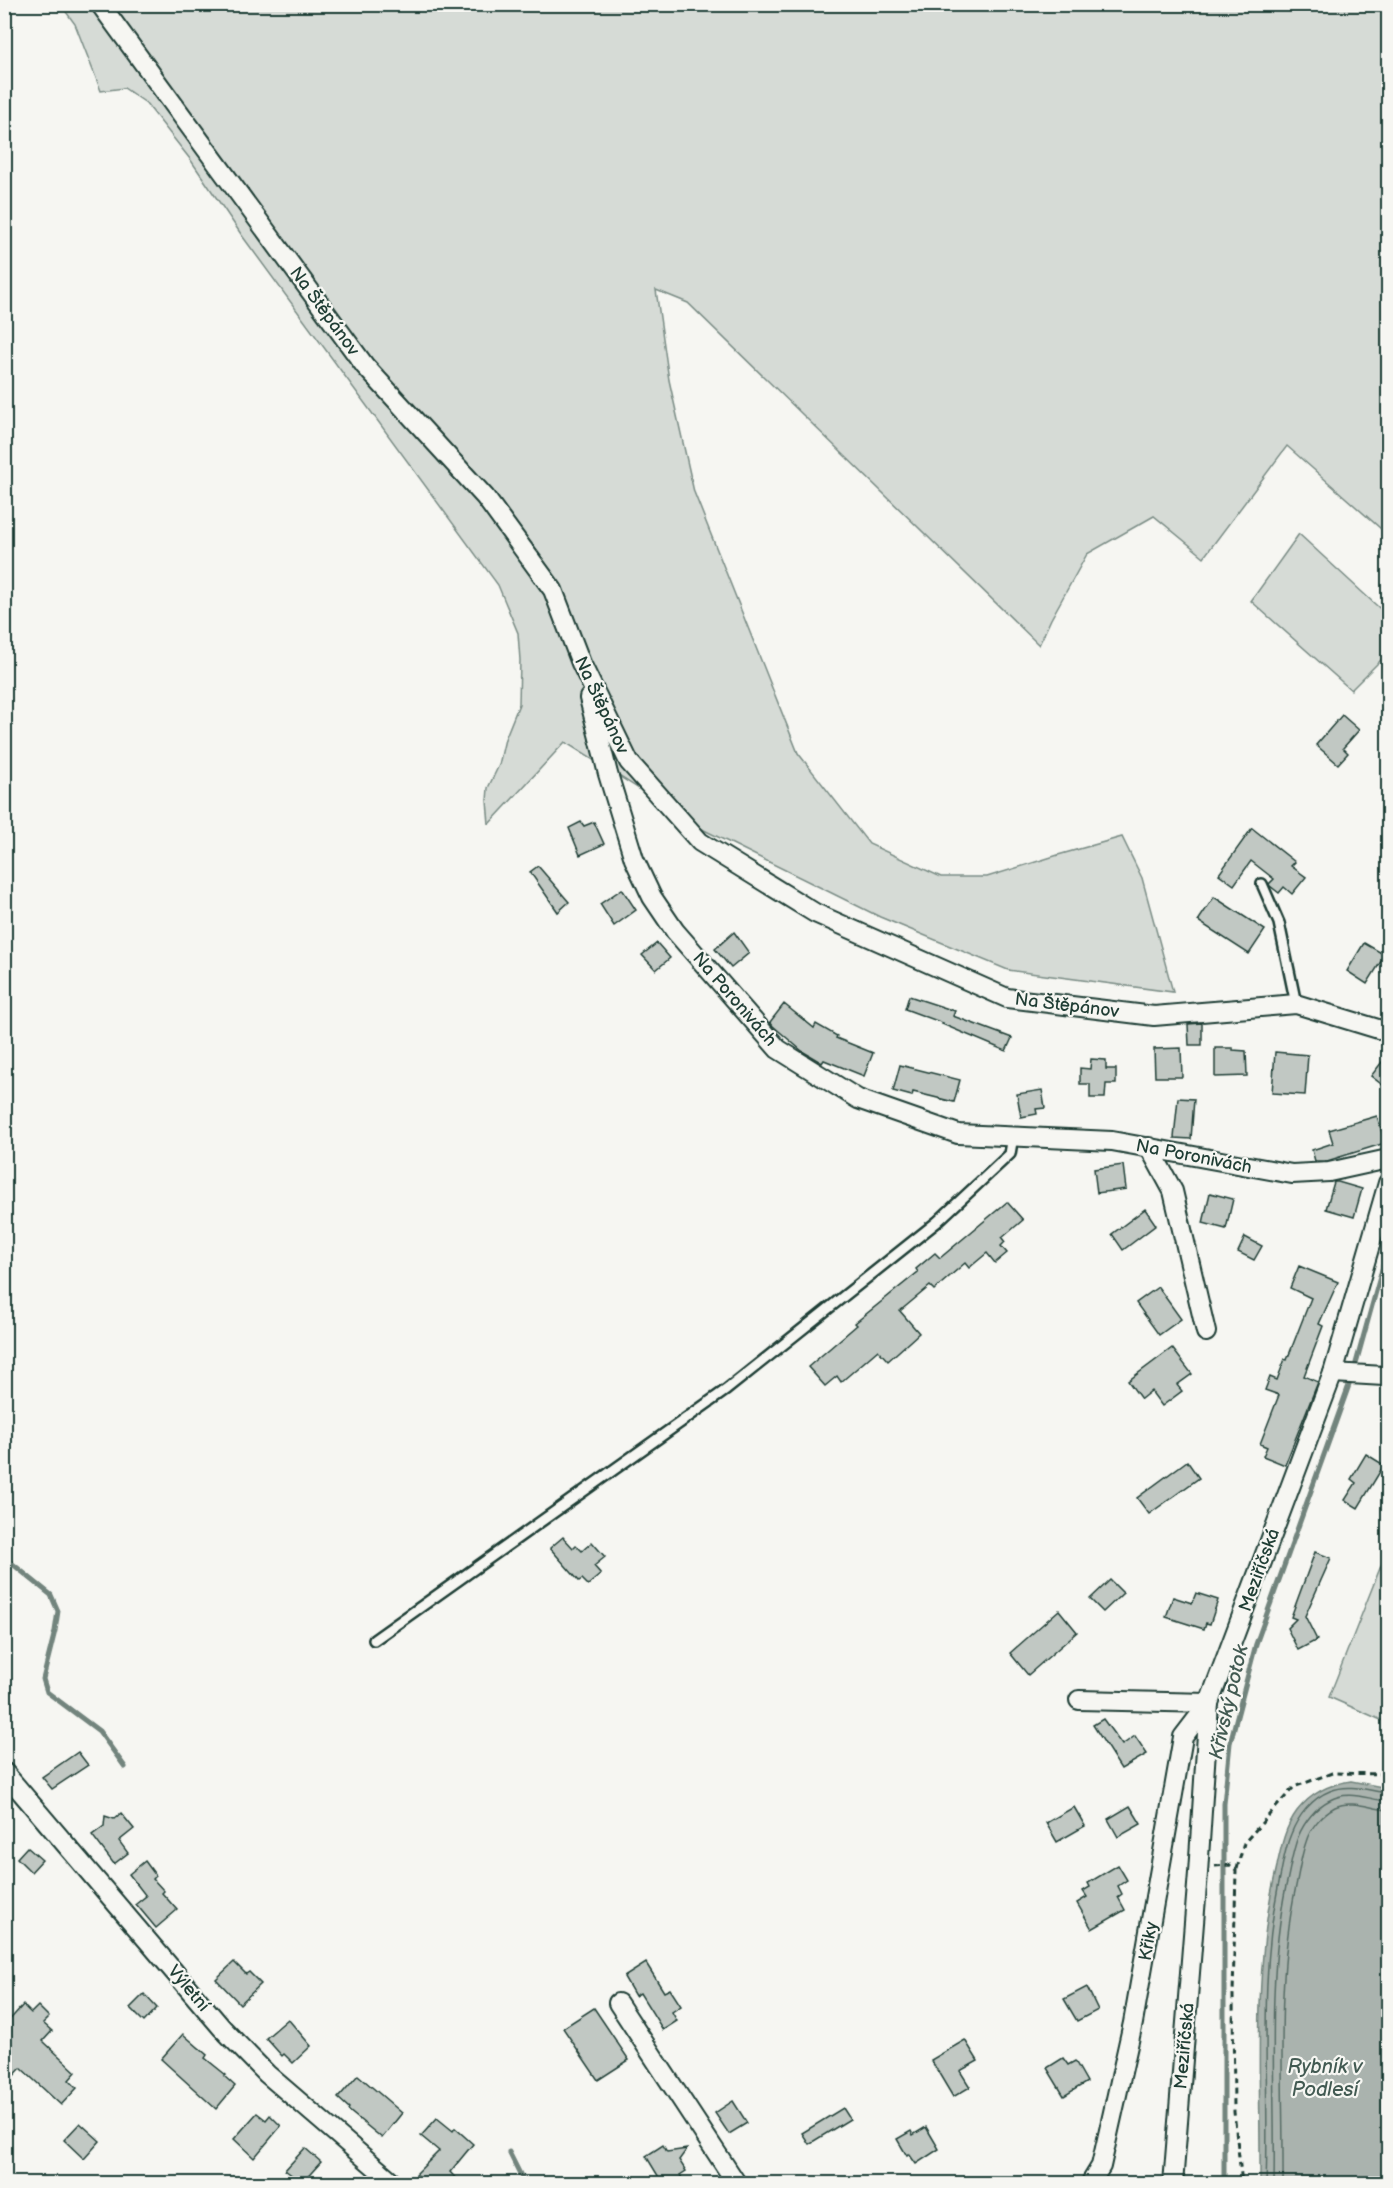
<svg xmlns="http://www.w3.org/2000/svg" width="1393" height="2188" font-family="'Balsamiq Sans',sans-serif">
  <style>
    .green { fill: #d6dbd6; stroke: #7a8c85; stroke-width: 1.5 }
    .water { fill: #aab3ae; stroke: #72847d; stroke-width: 1.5 }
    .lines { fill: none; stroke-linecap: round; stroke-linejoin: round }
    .shore { stroke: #576c65; stroke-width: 1.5 }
    .stream { stroke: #72847d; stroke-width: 5 }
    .building { fill: #c1c8c3; stroke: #1f3d34; stroke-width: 1.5 }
    .service-casing { stroke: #1f3d34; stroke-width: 14 }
    .minor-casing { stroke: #1f3d34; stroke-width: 22 }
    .path { stroke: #1f3d34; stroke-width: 3; stroke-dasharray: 6 4.5; stroke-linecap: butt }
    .service { stroke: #f6f6f2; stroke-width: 9 }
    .minor { stroke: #f6f6f2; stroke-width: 18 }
    .labels { text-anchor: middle; stroke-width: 4.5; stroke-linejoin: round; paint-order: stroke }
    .street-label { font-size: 18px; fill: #1f3d34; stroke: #f6f6f2 }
    .water-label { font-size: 20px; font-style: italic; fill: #425a52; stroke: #f6f6f2 }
  </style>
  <rect width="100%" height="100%" fill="#f6f6f2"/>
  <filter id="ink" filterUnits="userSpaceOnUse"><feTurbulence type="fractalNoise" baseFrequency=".0167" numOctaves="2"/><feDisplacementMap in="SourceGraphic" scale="12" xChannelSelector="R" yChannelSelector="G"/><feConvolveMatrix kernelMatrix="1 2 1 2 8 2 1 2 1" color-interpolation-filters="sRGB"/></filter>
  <g filter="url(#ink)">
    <!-- green -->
    <g class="green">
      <polygon points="61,5 1388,5 1388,535 1287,446 1204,557 1154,516 1087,554 1051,619 1039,645 688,303 656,290 669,380 694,492 798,753 869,844 941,877 987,877 1058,855 1122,837 1142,878 1173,992 1008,970 880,917 704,830 565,742 489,824 487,801 488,788 499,765 505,739 519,704 520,660 518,633 498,585 243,237 190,159 146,103 124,88 101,91 75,24"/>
      <polygon points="1299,534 1388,616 1388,653 1351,690 1251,601"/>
      <polygon points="1388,1548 1388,1723 1329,1697"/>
    </g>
    <!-- water -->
    <path class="water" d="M1351 1781 1388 1788V2183H1260C1261 2078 1252 1969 1277 1866 1281 1847 1285 1827 1297 1811 1311 1793 1329 1784 1351 1781Z"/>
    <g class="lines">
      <!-- shore -->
      <g class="shore">
        <path d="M1266 2184C1270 2085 1258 1985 1278 1887 1282 1870 1284 1850 1291 1834 1298 1816 1312 1798 1330 1791 1350 1783 1369 1791 1388 1793"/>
        <path d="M1274 2184C1276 2084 1266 1984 1286 1886 1290 1870 1292 1852 1298 1837 1304 1822 1316 1807 1330 1800 1349 1789 1369 1800 1388 1801"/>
        <path d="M1283 2184C1284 2085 1275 1984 1296 1886 1299 1872 1301 1856 1306 1842 1310 1828 1322 1814 1335 1807 1352 1799 1371 1809 1388 1810"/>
      </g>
      <!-- stream -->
      <g class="stream">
        <polyline points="4,1557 51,1595 58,1611 55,1631 43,1679 47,1692 99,1731 125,1767"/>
        <polyline points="509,2152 525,2184"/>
        <polyline points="1224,2184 1224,1804 1230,1743 1256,1644 1353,1374 1388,1248"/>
      </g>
    </g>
    <!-- building -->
    <g class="building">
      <polygon points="1342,715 1359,730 1343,748 1348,753 1338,764 1316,745"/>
      <polygon points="581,822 584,826 594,822 604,844 580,855 569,828"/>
      <polygon points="1252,828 1295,862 1291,866 1306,877 1292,894 1284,887 1279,893 1270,886 1269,884 1274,879 1251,861 1234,885 1219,874"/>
      <polygon points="538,866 569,902 558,912 530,872"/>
      <polygon points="622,889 636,910 614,926 600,904"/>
      <polygon points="1214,897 1265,930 1249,954 1198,921"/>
      <polygon points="734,932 749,953 731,968 715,949"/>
      <polygon points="657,943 670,958 656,970 642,955"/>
      <polygon points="1364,943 1385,955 1367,984 1347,971"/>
      <polygon points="909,996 955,1011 953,1016 1012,1038 1006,1051 942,1024 943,1023 905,1009"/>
      <polygon points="784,1004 814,1028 816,1024 837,1036 836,1038 873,1053 864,1076 824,1060 822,1063 802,1051 773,1026 770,1022"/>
      <polygon points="1202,1023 1202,1045 1189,1045 1188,1024"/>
      <polygon points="1181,1048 1182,1077 1155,1077 1154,1049"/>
      <polygon points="1215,1048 1233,1048 1233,1050 1246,1051 1247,1076 1215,1077"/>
      <polygon points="1275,1052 1308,1055 1305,1095 1272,1093"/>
      <polygon points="1389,1053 1389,1090 1371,1076"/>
      <polygon points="1091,1059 1106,1060 1106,1069 1116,1069 1116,1084 1106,1084 1105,1098 1090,1098 1090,1084 1080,1084 1080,1068 1090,1069"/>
      <polygon points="900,1065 960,1080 954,1102 913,1092 912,1096 893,1091"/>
      <polygon points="1042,1090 1045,1108 1036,1109 1037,1114 1021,1117 1017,1094"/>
      <polygon points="1178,1098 1194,1099 1191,1139 1174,1138"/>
      <polygon points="1377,1116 1385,1143 1327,1161 1315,1161 1312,1150 1333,1143 1329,1130"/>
      <polygon points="1123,1165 1126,1189 1097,1193 1094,1169"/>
      <polygon points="1334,1182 1338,1182 1362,1189 1354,1217 1326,1209"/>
      <polygon points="1210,1193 1233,1199 1226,1229 1203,1223"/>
      <polygon points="1007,1202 1023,1220 1002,1238 1005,1242 1001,1246 1007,1253 995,1263 987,1253 969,1268 965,1263 934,1290 930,1286 900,1311 919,1333 888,1361 878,1350 841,1382 837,1376 825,1386 808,1367 857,1325 855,1323 918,1272 916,1269 935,1253 940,1258"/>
      <polygon points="1145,1209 1156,1225 1123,1250 1112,1234"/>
      <polygon points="1245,1237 1262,1246 1254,1260 1238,1252"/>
      <polygon points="1299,1266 1338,1282 1319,1324 1323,1326 1304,1376 1318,1382 1285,1465 1263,1456 1267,1447 1260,1444 1279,1395 1265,1390 1270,1377 1277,1380 1285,1359 1287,1360 1311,1298 1290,1288"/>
      <polygon points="1158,1287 1181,1319 1159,1335 1136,1303"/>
      <polygon points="1172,1348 1192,1374 1177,1385 1182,1391 1162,1406 1151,1391 1141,1399 1128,1381"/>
      <polygon points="1366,1454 1384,1465 1358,1508 1345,1500 1356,1483 1351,1479"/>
      <polygon points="1187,1461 1199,1478 1149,1514 1137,1498"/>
      <polygon points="563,1537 573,1548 576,1545 582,1551 592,1542 605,1557 594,1566 601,1574 588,1585 582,1579 579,1581 550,1548"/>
      <polygon points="1315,1552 1331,1558 1305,1616 1317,1640 1298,1650 1287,1628 1296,1619 1291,1617"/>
      <polygon points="1110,1580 1123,1593 1103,1612 1090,1599"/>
      <polygon points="1196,1593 1218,1600 1210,1624 1206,1623 1204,1629 1166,1617 1173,1597 1192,1603"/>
      <polygon points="1059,1610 1077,1632 1028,1675 1010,1653"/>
      <polygon points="1103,1719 1122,1745 1135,1736 1147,1754 1121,1769 1093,1725"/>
      <polygon points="78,1752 88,1765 52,1789 42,1777"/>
      <polygon points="1130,1806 1141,1824 1118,1837 1108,1819"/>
      <polygon points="1074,1807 1085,1826 1057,1842 1046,1823"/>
      <polygon points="121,1813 134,1829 119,1841 128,1853 114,1864 92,1835 104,1826 105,1816 114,1819"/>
      <polygon points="27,1847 42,1860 31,1872 17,1858"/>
      <polygon points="145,1861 156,1876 153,1879 164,1891 162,1893 177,1910 156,1928 136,1904 146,1896 129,1874"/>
      <polygon points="1118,1865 1127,1880 1118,1886 1122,1894 1118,1897 1125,1910 1092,1929 1077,1903 1087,1897 1083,1891 1090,1887 1088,1883"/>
      <polygon points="234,1962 246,1974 249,1972 261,1984 240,2004 216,1979"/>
      <polygon points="646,1963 664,1992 670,1989 681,2006 672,2012 677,2021 663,2030 640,1993 635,1996 624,1977"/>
      <polygon points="1087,1987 1098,2010 1077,2021 1064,1999"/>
      <polygon points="144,1994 157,2008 144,2022 130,2008"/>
      <polygon points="23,2005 31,2013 38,2006 49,2017 43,2023 52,2031 43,2041 76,2072 69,2080 77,2088 61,2105 21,2068 4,2086 4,2038 11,2031 5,2025"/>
      <polygon points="594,2008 629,2060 598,2080 563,2028"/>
      <polygon points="288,2019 311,2046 293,2063 284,2054 282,2056 266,2038"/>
      <polygon points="183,2034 207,2055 205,2058 226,2075 224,2076 235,2086 216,2109 161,2059"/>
      <polygon points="965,2040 978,2061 960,2071 970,2087 953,2097 931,2060"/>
      <polygon points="1063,2058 1068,2065 1075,2061 1087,2082 1064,2096 1047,2068"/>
      <polygon points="358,2075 402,2113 382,2138 348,2110 349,2108 338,2098"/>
      <polygon points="733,2101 747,2123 729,2134 715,2113"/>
      <polygon points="843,2108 850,2119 809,2144 802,2133"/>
      <polygon points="257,2113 266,2120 270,2115 281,2126 254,2158 234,2139"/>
      <polygon points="437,2118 453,2131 455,2128 473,2144 450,2172 461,2184 424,2184 416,2174 439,2151 421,2136"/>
      <polygon points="80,2123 100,2141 84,2159 64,2140"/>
      <polygon points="926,2127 939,2149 916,2164 909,2154 907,2156 897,2139 911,2131 913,2135"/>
      <polygon points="663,2145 667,2152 687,2149 679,2160 686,2171 680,2175 682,2178 673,2184 663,2184 646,2156"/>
      <polygon points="305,2148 321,2162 302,2183 285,2170"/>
    </g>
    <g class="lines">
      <!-- service casing -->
      <g class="service-casing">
        <g id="service">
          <polyline points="1262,884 1279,923 1296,1004"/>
          <polyline points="374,1640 726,1390 937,1222 1010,1154 1013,1136"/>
        </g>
      </g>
      <!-- minor casing -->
      <g class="minor-casing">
        <g id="minor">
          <polyline points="100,4 365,366 485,497 553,590 581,663 629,762 700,842 815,913 1007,998 1154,1016 1296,1004 1388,1032"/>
          <polyline points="589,698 608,774 634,859 652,897 675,931 778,1049 858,1099 958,1134 1112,1141 1292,1174 1329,1172 1388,1159"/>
          <polyline points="1149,1147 1173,1191 1206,1332"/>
          <polyline points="1333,1373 1384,1376 1388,1373"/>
          <polyline points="1079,1700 1209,1703"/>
          <polyline points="4,1772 222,2028 267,2074 395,2184"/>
          <polyline points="618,2003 737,2184"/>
          <polyline points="1090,2184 1101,2166 1133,2023 1183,1737 1209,1703"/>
          <polyline points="1173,2184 1198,1873 1209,1703 1333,1373 1388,1183"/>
        </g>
      </g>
      <!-- path -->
      <g class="path">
        <polyline points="1215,1866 1230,1865 1236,1870 1233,1995 1234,2112 1242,2184"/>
        <polyline points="1237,1869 1244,1843 1294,1787 1332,1773 1388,1774"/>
      </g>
      <!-- service -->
      <use href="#service" class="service"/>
      <!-- minor -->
      <use href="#minor" class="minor"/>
    </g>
  </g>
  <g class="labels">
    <!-- street labels -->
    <g class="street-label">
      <text transform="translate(325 311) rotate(54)" y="6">Na Štěpánov</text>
      <text transform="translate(602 705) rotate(65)" y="6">Na Štěpánov</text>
      <text transform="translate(735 999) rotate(49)" y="6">Na Poronivách</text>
      <text transform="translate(1067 1005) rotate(7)" y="6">Na Štěpánov</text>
      <text transform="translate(1194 1156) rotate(11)" y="6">Na Poronivách</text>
      <text transform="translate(1259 1570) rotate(-70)" y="6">Meziříčská</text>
      <text transform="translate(1148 1941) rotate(-80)" y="6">Křiky</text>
      <text transform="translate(189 1988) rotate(50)" y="6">Výletní</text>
      <text transform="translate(1184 2046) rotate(-85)" y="6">Meziříčská</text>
    </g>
    <!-- water labels -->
    <g class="water-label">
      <text transform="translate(1228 1702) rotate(-77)" y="7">Křivský potok</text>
      <text x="1325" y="2073">Rybník v<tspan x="1325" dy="23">Podlesí</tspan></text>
    </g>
  </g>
  <!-- margin -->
  <rect width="1393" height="2188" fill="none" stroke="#f6f6f2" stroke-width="24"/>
  <rect x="12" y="12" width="1369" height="2164" fill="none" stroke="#1f3d34" stroke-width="2" filter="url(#ink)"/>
</svg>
